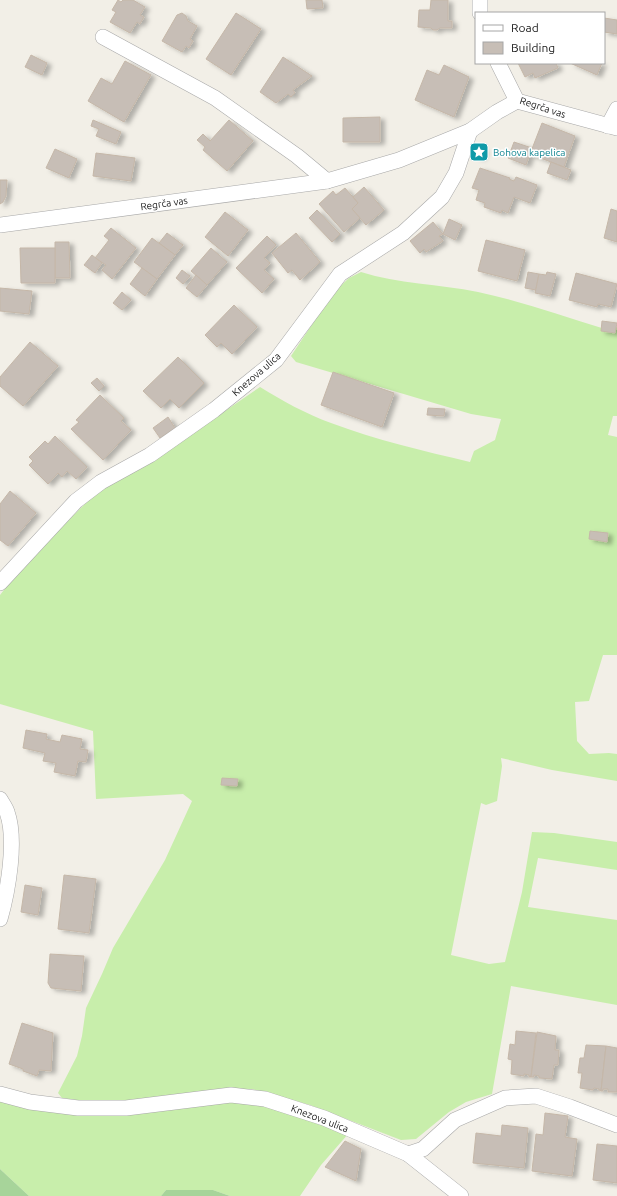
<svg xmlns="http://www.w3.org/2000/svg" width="617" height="1196" font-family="Ubuntu,sans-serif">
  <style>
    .grass { fill: #c8eeab }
    .forest { fill: #a7d49a }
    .building { fill: #c7beb6; stroke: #c5b7a8; filter: url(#shadow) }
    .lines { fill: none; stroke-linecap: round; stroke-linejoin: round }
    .street-casing { stroke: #a8a8a8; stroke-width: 16 }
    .street { stroke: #fff; stroke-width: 15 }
    .labels { text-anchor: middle; stroke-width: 3; stroke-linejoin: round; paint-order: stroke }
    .street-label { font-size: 10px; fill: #212121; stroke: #fff }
    .culture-label { font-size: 10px; fill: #0d838f; stroke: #fff; text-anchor: start }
  </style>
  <defs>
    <filter id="shadow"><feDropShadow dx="4.5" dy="2.5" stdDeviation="2" flood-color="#0004"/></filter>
  </defs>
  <rect width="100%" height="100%" fill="#f2efe7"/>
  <!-- grass -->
  <g class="grass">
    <path d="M361 272C398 284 439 284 478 292 521 301 563 316 605 329L617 327V416H613L608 435 617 437V655H603L589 701 575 702 577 741 589 754 609 753 617 754V781L552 770 501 758 502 766 497 801 486 805 481 803 451 955 489 964 505 962 522 892 532 832 554 833 617 842V870L538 858 528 907 617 920V1005L511 986 492 1094 466 1102 449 1112 416 1139 401 1140 310 1105 252 1089 212 1090 113 1102 84 1101 62 1098 58 1093 77 1056 82 1036 86 1008 102 974 113 948 165 860 192 801 183 794 96 799 93 731 0 704V595L26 562 92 497 120 477 152 461 260 387C283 401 306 414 331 423 376 440 424 451 470 462L474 451 495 440 501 419 471 414 296 362 291 356 333 293 349 278Z"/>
    <polygon points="232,1100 276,1109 349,1133 321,1165 300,1196 230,1196 213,1190 166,1190 161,1196 29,1196 0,1169 0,1101"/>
  </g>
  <!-- forest -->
  <g class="forest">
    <polygon points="0,1169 29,1196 0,1196"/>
    <polygon points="166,1190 213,1190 230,1196 161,1196"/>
  </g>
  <!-- building -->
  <g class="building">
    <polygon points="118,0 121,2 123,0 133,0 145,7 140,15 144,17 140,24 137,22 130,33 110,22 116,12 112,10"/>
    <polygon points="306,0 322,0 323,8 307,9"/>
    <polygon points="431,0 448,0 448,21 452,21 452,28 440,28 437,30 433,30 431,28 418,27 419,10 430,10"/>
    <polygon points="182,13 186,16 188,21 197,26 190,39 193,41 189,48 186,46 182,52 162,41 177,15"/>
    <polygon points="236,13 261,29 231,75 206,59"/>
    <polygon points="604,18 617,20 617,34 604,32"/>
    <polygon points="31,55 47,63 42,75 25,67"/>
    <polygon points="283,57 312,76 293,90 295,93 291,97 288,94 276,103 260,92"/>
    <polygon points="125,61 151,75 124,122 88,101 101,78 112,84"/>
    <polygon points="518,63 556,63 558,68 535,78 533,73 525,77"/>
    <polygon points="570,63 602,63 597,75"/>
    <polygon points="444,65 469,77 454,117 415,100 427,70 439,75"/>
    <polygon points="380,117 380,142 343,142 343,118"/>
    <polygon points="93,120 121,132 116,144 96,136 99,129 91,126"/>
    <polygon points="229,120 253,141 227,171 203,150 205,147 197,140 203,134 210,141"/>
    <polygon points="542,123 575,136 564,167 530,154"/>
    <polygon points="514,142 532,148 526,165 508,158"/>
    <polygon points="476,146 484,150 480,158 473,154"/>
    <polygon points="55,149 77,159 69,178 46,168"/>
    <polygon points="96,153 135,158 131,181 93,176"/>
    <polygon points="551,162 571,170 567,180 547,173"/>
    <polygon points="480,168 510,178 509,179 514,181 516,177 537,185 530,203 514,197 508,213 502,210 501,213 484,207 485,203 476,200 479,190 472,188"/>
    <polygon points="0,180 7,180 6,196 3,202 0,204"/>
    <polygon points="364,187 384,210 366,225 352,209 358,203 353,197"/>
    <polygon points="345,188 358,203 352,209 360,218 344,232 319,204 333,191 336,195"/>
    <polygon points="611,209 617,211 617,242 604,238"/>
    <polygon points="317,210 340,234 332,242 309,218"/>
    <polygon points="225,212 248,230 228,256 205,237"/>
    <polygon points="449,219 462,225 455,240 443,234"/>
    <polygon points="433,222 443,234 439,236 443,241 426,252 424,249 420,253 410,241"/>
    <polygon points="111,228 136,248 112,279 102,270 106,265 95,258 109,240 104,236"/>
    <polygon points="167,233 183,245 175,255 159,243"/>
    <polygon points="296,233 320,262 300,280 292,270 288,273 272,253"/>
    <polygon points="267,236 276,245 264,258 270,263 264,270 274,279 262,293 236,268"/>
    <polygon points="152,238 175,255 157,279 134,262"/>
    <polygon points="486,240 525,250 517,281 478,271"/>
    <polygon points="55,242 69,242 70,278 55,278"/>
    <polygon points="20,248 55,248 55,283 21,283"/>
    <polygon points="211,248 227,262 207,285 191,271"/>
    <polygon points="92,255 102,263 95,273 84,265"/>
    <polygon points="142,268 157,279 145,296 130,284"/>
    <polygon points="182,270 190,276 183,284 176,278"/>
    <polygon points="528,272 539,274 536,290 525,288"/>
    <polygon points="547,272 556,274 550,296 535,293 539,274 546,275"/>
    <polygon points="576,273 617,284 611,307 598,304 597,307 569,300"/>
    <polygon points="196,275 207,285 197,297 186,288"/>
    <polygon points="0,288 32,291 29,314 0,311"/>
    <polygon points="122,292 131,300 122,310 113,303"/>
    <polygon points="234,305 257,327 232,354 221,343 217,347 205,335"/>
    <polygon points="602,321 617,323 615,333 601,331"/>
    <polygon points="30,342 58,366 23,406 0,386 0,377"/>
    <polygon points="178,357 204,383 179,408 170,399 161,408 143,391"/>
    <polygon points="333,372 394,393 382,427 321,405"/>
    <polygon points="97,378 104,386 99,391 91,383"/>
    <polygon points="100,395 124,418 121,421 131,430 103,460 71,429 79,422 76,420"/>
    <polygon points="428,408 445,409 444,416 427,415"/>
    <polygon points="168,417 175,428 160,438 153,428"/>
    <polygon points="55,436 87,467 76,479 67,471 62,477 58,473 48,484 29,465 33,461 29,457 45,441 48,444"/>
    <polygon points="10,491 36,513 8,546 0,540 0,504"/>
    <polygon points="590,531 608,533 607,542 589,539"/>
    <polygon points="26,730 47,734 46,739 60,742 62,735 82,739 80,749 88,750 86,762 78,761 75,776 54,772 56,763 43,761 45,753 23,748"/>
    <polygon points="222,778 238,779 237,786 221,785"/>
    <polygon points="64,875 96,879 89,933 58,929"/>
    <polygon points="25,885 42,888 38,915 21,912"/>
    <polygon points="50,954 84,956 81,991 51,988 48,983"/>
    <polygon points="22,1023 53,1033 51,1071 39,1070 37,1076 23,1071 23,1069 9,1064"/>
    <polygon points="516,1031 536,1033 531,1077 529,1077 529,1075 524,1074 524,1076 511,1074 512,1060 508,1059 510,1044 515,1045"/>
    <polygon points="537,1032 556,1036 555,1050 559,1050 558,1065 554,1065 552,1079 539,1078 539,1076 534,1075 534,1077 531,1077"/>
    <polygon points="586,1045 606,1046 601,1091 599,1090 599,1089 594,1088 593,1090 580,1088 582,1073 578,1073 580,1058 584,1058"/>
    <polygon points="606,1046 617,1048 617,1092 608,1092 608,1089 603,1089 603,1091 601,1091"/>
    <polygon points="545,1113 568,1116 565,1137 577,1139 572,1176 532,1171 536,1134 543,1135"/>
    <polygon points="502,1125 528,1128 524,1168 473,1163 476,1133 501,1136"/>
    <polygon points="345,1141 361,1149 356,1181 325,1167"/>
    <polygon points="597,1144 617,1146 617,1183 593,1180"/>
  </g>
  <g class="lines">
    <!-- street casing -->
    <g class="street-casing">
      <g id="street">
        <polyline points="480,0 480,13"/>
        <polyline points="103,37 215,98 297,156 327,181"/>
        <polyline points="498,63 517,101 617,128"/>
        <polyline points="608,126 617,109"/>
        <polyline points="0,225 327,181 399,160 470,131 497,112 517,101"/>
        <polyline points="0,583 76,501 101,482 150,455 214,410 276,360 340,274 403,233 442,197 456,173 470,131"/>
        <path d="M0 799C2 803 6 808 7 812 17 840 8 891 0 919"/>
        <polyline points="0,1094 30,1102 78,1108 126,1108 231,1095 265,1099 324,1118 408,1154 461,1196"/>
        <polyline points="408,1154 423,1149 455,1120 505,1098 536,1096 570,1107 617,1125"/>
      </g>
    </g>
    <!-- street -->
    <use href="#street" class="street"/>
  </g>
  <!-- icons -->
  <defs>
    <g id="sight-square" transform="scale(1)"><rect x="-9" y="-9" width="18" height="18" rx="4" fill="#0f9aa8" stroke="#fff"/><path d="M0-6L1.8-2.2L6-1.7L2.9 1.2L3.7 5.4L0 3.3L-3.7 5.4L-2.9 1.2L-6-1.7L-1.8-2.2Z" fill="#fff"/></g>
  </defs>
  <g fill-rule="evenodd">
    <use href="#sight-square" x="479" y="152"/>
  </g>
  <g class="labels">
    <!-- street labels -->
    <g class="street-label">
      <text transform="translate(543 107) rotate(18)" y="4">Regrča vas</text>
      <text transform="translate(164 203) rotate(-8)" y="4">Regrča vas</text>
      <text transform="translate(256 374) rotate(-41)" y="4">Knezova ulica</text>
      <text transform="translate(320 1118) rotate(21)" y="4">Knezova ulica</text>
    </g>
    <!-- culture labels -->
    <g class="culture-label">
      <text x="493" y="156">Bohova kapelica</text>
    </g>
  </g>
  <!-- legend -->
  <rect x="475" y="12" width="130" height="52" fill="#ffffff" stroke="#a6a6a6"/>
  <rect x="483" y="25" width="20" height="6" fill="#ffffff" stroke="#a6a6a6"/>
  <text x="511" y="32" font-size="12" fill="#212121">Road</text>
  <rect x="483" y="42" width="20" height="12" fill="#c7beb6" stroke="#a6a6a6"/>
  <text x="511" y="52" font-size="12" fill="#212121">Building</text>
</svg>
